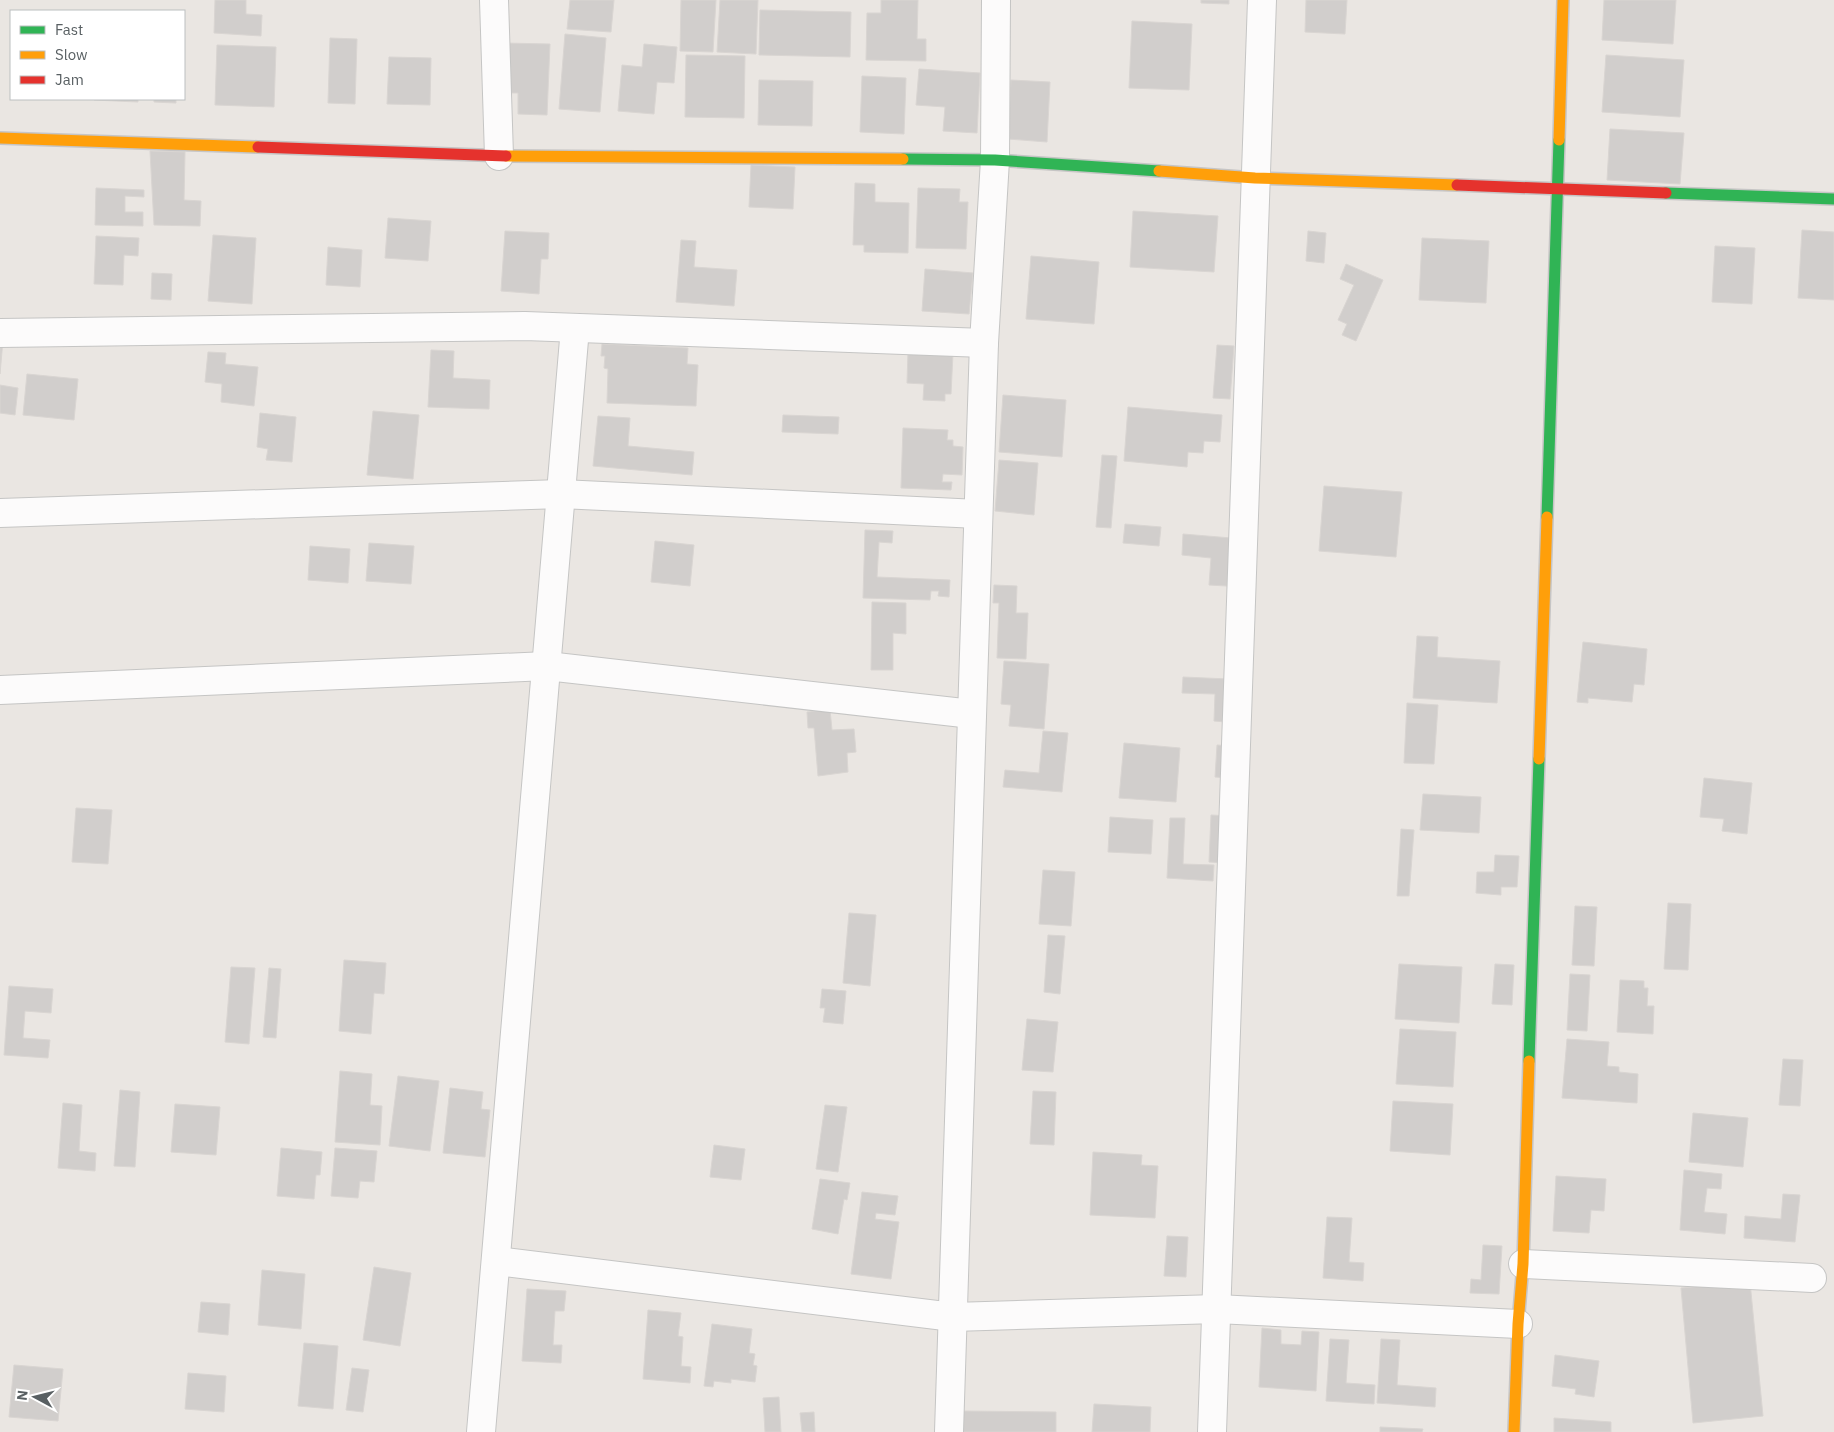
<svg xmlns="http://www.w3.org/2000/svg" width="1834" height="1432" font-family="'IBM Plex Sans',sans-serif">
  <style>
    .building { fill: #d1cecc; stroke: #d9d5d2 }
    .lines { fill: none; stroke-linecap: round; stroke-linejoin: round }
    .street-casing { stroke: #c5c5c4; stroke-width: 30 }
    .fast-casing { stroke: #c6c5c5; stroke-width: 14 }
    .slow-casing { stroke: #c6c5c5; stroke-width: 14 }
    .jam-casing { stroke: #c6c5c5; stroke-width: 14 }
    .street { stroke: #fcfbfb; stroke-width: 28 }
    .fast { stroke: #30b455; stroke-width: 11 }
    .slow { stroke: #ff9f0a; stroke-width: 11 }
    .jam { stroke: #e5322d; stroke-width: 11 }
  </style>
  <rect width="100%" height="100%" fill="#eae6e2"/>
  <!-- building -->
  <g class="building">
    <polygon points="215,0 246,0 246,14 262,15 261,36 214,33"/>
    <polygon points="570,0 614,0 611,32 567,29"/>
    <polygon points="681,0 716,0 713,52 680,51"/>
    <polygon points="720,0 758,0 756,54 717,52"/>
    <polygon points="881,0 918,0 917,39 926,39 926,61 866,60 867,13 881,13"/>
    <polygon points="1201,0 1229,0 1229,4 1201,3"/>
    <polygon points="1306,0 1347,0 1345,34 1305,32"/>
    <polygon points="1604,0 1676,0 1673,44 1602,40"/>
    <polygon points="760,10 851,12 850,57 759,55"/>
    <polygon points="1132,21 1192,24 1189,90 1129,88"/>
    <polygon points="565,34 606,38 600,112 559,109"/>
    <polygon points="330,38 357,39 355,104 328,103"/>
    <polygon points="504,43 550,44 547,115 518,114 518,93 502,93"/>
    <polygon points="644,44 677,47 674,83 657,82 654,114 618,111 622,65 642,67"/>
    <polygon points="217,45 276,47 274,107 215,105"/>
    <polygon points="686,55 745,56 744,118 685,117"/>
    <polygon points="1606,55 1684,60 1680,117 1602,112"/>
    <polygon points="389,57 431,58 430,105 387,104"/>
    <polygon points="919,69 980,73 977,133 943,131 945,107 916,105"/>
    <polygon points="862,76 906,78 904,134 860,132"/>
    <polygon points="759,80 813,81 812,126 758,125"/>
    <polygon points="1011,80 1050,82 1047,142 1008,139"/>
    <polygon points="94,99 138,99 138,102 94,100"/>
    <polygon points="154,99 176,99 176,103 154,102"/>
    <polygon points="1610,129 1684,133 1680,184 1607,180"/>
    <polygon points="150,151 185,152 184,200 201,201 200,226 154,225"/>
    <polygon points="751,165 795,167 793,209 749,207"/>
    <polygon points="855,183 875,184 875,202 909,203 908,253 864,252 864,245 853,245"/>
    <polygon points="96,188 144,190 144,197 125,196 125,212 143,212 143,226 95,225"/>
    <polygon points="918,188 960,189 959,202 968,202 966,249 916,248"/>
    <polygon points="1133,211 1218,216 1214,272 1130,267"/>
    <polygon points="388,218 431,221 428,261 385,258"/>
    <polygon points="1802,230 1834,232 1834,300 1798,298"/>
    <polygon points="505,231 549,233 548,259 541,259 539,294 501,291"/>
    <polygon points="1308,231 1326,233 1324,263 1306,261"/>
    <polygon points="213,235 256,238 252,304 208,301"/>
    <polygon points="96,236 139,238 138,256 124,255 123,285 94,284"/>
    <polygon points="1422,238 1489,241 1486,303 1419,300"/>
    <polygon points="681,240 696,241 694,267 737,270 734,306 676,302"/>
    <polygon points="1715,246 1755,248 1752,304 1712,302"/>
    <polygon points="328,247 362,250 360,287 326,285"/>
    <polygon points="1031,256 1099,262 1094,324 1026,319"/>
    <polygon points="1346,264 1383,280 1356,341 1342,335 1347,324 1338,320 1354,285 1340,279"/>
    <polygon points="925,269 973,273 969,314 922,311"/>
    <polygon points="152,273 172,274 171,300 151,299"/>
    <polygon points="0,340 3,340 0,374"/>
    <polygon points="602,344 688,348 687,364 698,365 696,406 607,403 608,369 604,368 605,356 601,356"/>
    <polygon points="1217,345 1234,346 1230,399 1213,398"/>
    <polygon points="431,350 454,351 453,378 490,380 489,409 428,407"/>
    <polygon points="208,352 226,353 225,364 258,367 254,406 221,402 222,384 205,382"/>
    <polygon points="908,352 953,353 951,394 945,394 945,401 923,400 924,384 907,383"/>
    <polygon points="27,374 78,379 74,420 23,415"/>
    <polygon points="0,385 18,388 15,415 0,413"/>
    <polygon points="1003,395 1066,400 1062,457 999,452"/>
    <polygon points="1128,407 1222,415 1220,442 1204,441 1203,453 1188,452 1187,467 1124,461"/>
    <polygon points="373,411 419,415 413,479 367,475"/>
    <polygon points="260,413 296,417 292,462 266,460 268,449 257,447"/>
    <polygon points="783,415 839,417 838,434 782,432"/>
    <polygon points="598,416 630,418 628,446 694,452 692,475 593,466"/>
    <polygon points="903,428 948,430 947,440 953,440 953,446 963,447 962,475 943,474 942,482 952,482 951,490 901,488"/>
    <polygon points="1102,455 1117,456 1111,528 1096,527"/>
    <polygon points="999,460 1038,463 1034,515 995,511"/>
    <polygon points="1324,486 1402,492 1396,557 1319,551"/>
    <polygon points="1125,524 1161,527 1159,546 1123,543"/>
    <polygon points="865,530 893,531 892,543 879,542 877,577 950,580 949,597 938,596 939,591 931,591 930,600 863,598"/>
    <polygon points="1183,534 1231,538 1227,586 1209,585 1211,558 1182,555"/>
    <polygon points="655,541 694,545 690,586 651,582"/>
    <polygon points="369,543 414,546 411,584 366,581"/>
    <polygon points="310,546 350,549 348,583 308,580"/>
    <polygon points="994,585 1017,586 1016,613 1028,613 1026,659 997,658 999,603 993,603"/>
    <polygon points="872,602 906,603 906,634 893,633 893,670 871,670"/>
    <polygon points="1417,636 1438,637 1437,657 1500,661 1497,703 1413,698"/>
    <polygon points="1583,642 1647,649 1644,685 1634,684 1632,702 1588,698 1588,703 1577,702"/>
    <polygon points="1004,661 1049,664 1044,729 1009,726 1011,705 1001,704"/>
    <polygon points="1183,677 1228,679 1226,722 1214,721 1215,694 1182,693"/>
    <polygon points="1407,703 1438,705 1434,764 1404,763"/>
    <polygon points="830,710 832,730 854,729 856,752 847,753 848,772 818,776 814,728 808,728 807,712"/>
    <polygon points="1043,731 1068,733 1062,792 1003,787 1005,770 1039,773"/>
    <polygon points="1124,743 1180,748 1176,802 1119,798"/>
    <polygon points="1217,745 1231,746 1229,778 1215,777"/>
    <polygon points="1704,778 1752,783 1747,834 1722,831 1724,819 1700,817"/>
    <polygon points="1423,794 1481,797 1479,833 1420,830"/>
    <polygon points="76,808 112,810 108,864 72,862"/>
    <polygon points="1211,815 1230,816 1227,863 1209,862"/>
    <polygon points="1110,817 1153,820 1151,854 1108,852"/>
    <polygon points="1170,818 1185,818 1183,864 1214,865 1213,881 1167,878"/>
    <polygon points="1401,829 1414,830 1409,896 1397,896"/>
    <polygon points="1495,855 1519,856 1517,887 1501,887 1501,895 1476,893 1477,872 1494,872"/>
    <polygon points="1043,870 1075,872 1071,926 1039,924"/>
    <polygon points="1668,903 1691,904 1688,970 1664,969"/>
    <polygon points="1575,906 1597,907 1594,966 1572,965"/>
    <polygon points="849,913 876,915 870,986 843,983"/>
    <polygon points="1048,935 1065,936 1060,994 1044,992"/>
    <polygon points="344,960 386,963 384,994 374,993 371,1034 339,1031"/>
    <polygon points="1399,964 1462,967 1459,1023 1395,1019"/>
    <polygon points="1495,964 1514,965 1512,1005 1492,1004"/>
    <polygon points="231,967 255,968 249,1044 225,1042"/>
    <polygon points="269,968 281,969 276,1038 263,1037"/>
    <polygon points="1570,974 1590,975 1587,1031 1567,1030"/>
    <polygon points="1620,980 1644,981 1644,988 1648,988 1647,1006 1654,1006 1653,1034 1617,1032"/>
    <polygon points="9,986 53,989 51,1013 25,1011 23,1038 50,1040 48,1058 4,1055"/>
    <polygon points="822,989 846,991 843,1024 823,1022 825,1008 820,1008"/>
    <polygon points="1027,1019 1058,1022 1053,1072 1022,1070"/>
    <polygon points="1400,1029 1456,1032 1453,1087 1396,1084"/>
    <polygon points="1567,1039 1609,1042 1607,1066 1619,1067 1619,1072 1638,1074 1637,1103 1562,1098"/>
    <polygon points="1783,1059 1803,1060 1800,1106 1779,1105"/>
    <polygon points="340,1071 372,1074 370,1105 382,1106 380,1145 335,1142"/>
    <polygon points="398,1076 439,1081 430,1151 389,1146"/>
    <polygon points="450,1088 483,1092 481,1109 490,1110 485,1157 443,1153"/>
    <polygon points="120,1090 140,1092 135,1167 114,1166"/>
    <polygon points="1033,1091 1056,1092 1054,1145 1030,1144"/>
    <polygon points="1393,1101 1453,1104 1450,1155 1390,1151"/>
    <polygon points="63,1103 82,1105 79,1151 96,1153 95,1171 58,1168"/>
    <polygon points="175,1104 220,1107 216,1155 171,1152"/>
    <polygon points="825,1105 847,1107 838,1172 816,1169"/>
    <polygon points="1693,1113 1748,1118 1743,1167 1689,1162"/>
    <polygon points="714,1145 745,1149 741,1180 710,1177"/>
    <polygon points="281,1148 322,1152 320,1175 316,1175 314,1199 277,1196"/>
    <polygon points="335,1148 377,1151 374,1182 360,1181 358,1198 331,1196"/>
    <polygon points="1093,1152 1142,1155 1141,1165 1158,1166 1155,1218 1090,1215"/>
    <polygon points="1684,1170 1722,1174 1721,1189 1707,1188 1704,1212 1727,1214 1725,1234 1680,1230"/>
    <polygon points="1556,1176 1606,1179 1604,1211 1591,1210 1589,1233 1553,1231"/>
    <polygon points="820,1179 850,1183 847,1200 844,1199 838,1234 812,1229"/>
    <polygon points="862,1192 898,1196 895,1215 876,1213 875,1219 899,1222 891,1279 851,1274"/>
    <polygon points="1783,1194 1800,1195 1795,1242 1744,1238 1745,1216 1781,1219"/>
    <polygon points="1327,1217 1352,1218 1349,1262 1364,1263 1363,1281 1323,1278"/>
    <polygon points="1167,1236 1188,1237 1186,1277 1164,1276"/>
    <polygon points="1483,1245 1502,1246 1499,1294 1470,1293 1471,1279 1481,1280"/>
    <polygon points="374,1267 411,1273 400,1346 363,1340"/>
    <polygon points="262,1270 305,1274 301,1329 258,1325"/>
    <polygon points="1750,1282 1763,1416 1693,1423 1681,1288"/>
    <polygon points="527,1289 566,1291 564,1311 555,1311 553,1345 562,1345 561,1363 522,1361"/>
    <polygon points="201,1302 230,1304 228,1335 198,1332"/>
    <polygon points="648,1310 681,1313 678,1336 683,1337 681,1366 691,1367 690,1383 643,1379"/>
    <polygon points="712,1324 752,1329 749,1353 755,1354 753,1365 757,1366 755,1382 731,1379 731,1383 714,1381 713,1387 704,1386"/>
    <polygon points="1262,1328 1281,1330 1281,1344 1301,1345 1302,1331 1319,1332 1316,1391 1259,1387"/>
    <polygon points="1330,1339 1349,1340 1346,1383 1375,1385 1374,1404 1326,1401"/>
    <polygon points="1381,1339 1400,1340 1397,1385 1436,1388 1435,1407 1377,1403"/>
    <polygon points="304,1343 338,1346 333,1409 298,1406"/>
    <polygon points="1555,1355 1599,1361 1594,1397 1575,1394 1576,1389 1552,1386"/>
    <polygon points="14,1365 63,1369 58,1421 9,1417"/>
    <polygon points="352,1368 369,1370 363,1412 346,1410"/>
    <polygon points="188,1373 226,1376 224,1412 185,1409"/>
    <polygon points="779,1397 781,1432 765,1432 763,1398"/>
    <polygon points="1094,1404 1151,1407 1150,1432 1092,1432"/>
    <polygon points="963,1411 1056,1412 1056,1432 963,1432"/>
    <polygon points="814,1412 815,1432 802,1432 800,1413"/>
    <polygon points="1554,1418 1611,1422 1611,1432 1554,1432"/>
    <polygon points="1380,1427 1423,1429 1422,1432 1380,1432"/>
  </g>
  <g class="lines">
    <!-- street casing -->
    <g class="street-casing">
      <g id="street">
        <polyline points="494,0 499,156"/>
        <polyline points="0,333 525,326 984,343"/>
        <polyline points="0,513 561,494 978,514"/>
        <polyline points="0,690 547,666 972,714"/>
        <polyline points="496,1261 953,1317 1217,1309 1518,1324"/>
        <polyline points="1523,1264 1812,1278"/>
        <polyline points="481,1432 575,328"/>
        <polyline points="949,1432 984,343 995,160 996,0"/>
        <polyline points="1212,1432 1262,0"/>
      </g>
    </g>
    <!-- fast casing -->
    <g class="fast-casing">
      <g id="fast">
        <polyline points="903,159 995,160 1159,171"/>
        <polyline points="1666,193 1834,199"/>
        <polyline points="1547,517 1559,140"/>
        <polyline points="1529,1061 1539,759"/>
      </g>
    </g>
    <!-- slow casing -->
    <g class="slow-casing">
      <g id="slow">
        <polyline points="0,138 258,147"/>
        <polyline points="1559,140 1563,0"/>
        <polyline points="506,156 903,159"/>
        <polyline points="1159,171 1255,178 1457,185"/>
        <polyline points="1539,759 1547,517"/>
        <polyline points="1514,1432 1518,1324 1523,1264 1529,1061"/>
      </g>
    </g>
    <!-- jam casing -->
    <g class="jam-casing">
      <g id="jam">
        <polyline points="258,147 506,156"/>
        <polyline points="1457,185 1666,193"/>
      </g>
    </g>
    <!-- street -->
    <use href="#street" class="street"/>
    <!-- fast -->
    <use href="#fast" class="fast"/>
    <!-- slow -->
    <use href="#slow" class="slow"/>
    <!-- jam -->
    <use href="#jam" class="jam"/>
  </g>
  <!-- legend -->
  <rect x="10" y="10" width="175" height="90" fill="#ffffff" stroke="#bcbfc0"/>
  <rect x="20" y="26" width="25" height="8" fill="#30b455" stroke="#bcbfc0"/>
  <text x="55" y="35" font-size="15" fill="#585f62">Fast</text>
  <rect x="20" y="51" width="25" height="8" fill="#ff9f0a" stroke="#bcbfc0"/>
  <text x="55" y="60" font-size="15" fill="#585f62">Slow</text>
  <rect x="20" y="76" width="25" height="8" fill="#e5322d" stroke="#bcbfc0"/>
  <text x="55" y="85" font-size="15" fill="#585f62">Jam</text>
  <!-- north arrow -->
  <g transform="translate(35 1397) rotate(277)" stroke="#ffffff" stroke-width="4" paint-order="stroke">
  <path d="M0-4L9 19L0 12L-9 19Z" fill="#585f62"/>
  <text y="-8" font-size="14" font-weight="bold" text-anchor="middle" fill="#585f62">N</text>
  </g>
</svg>
